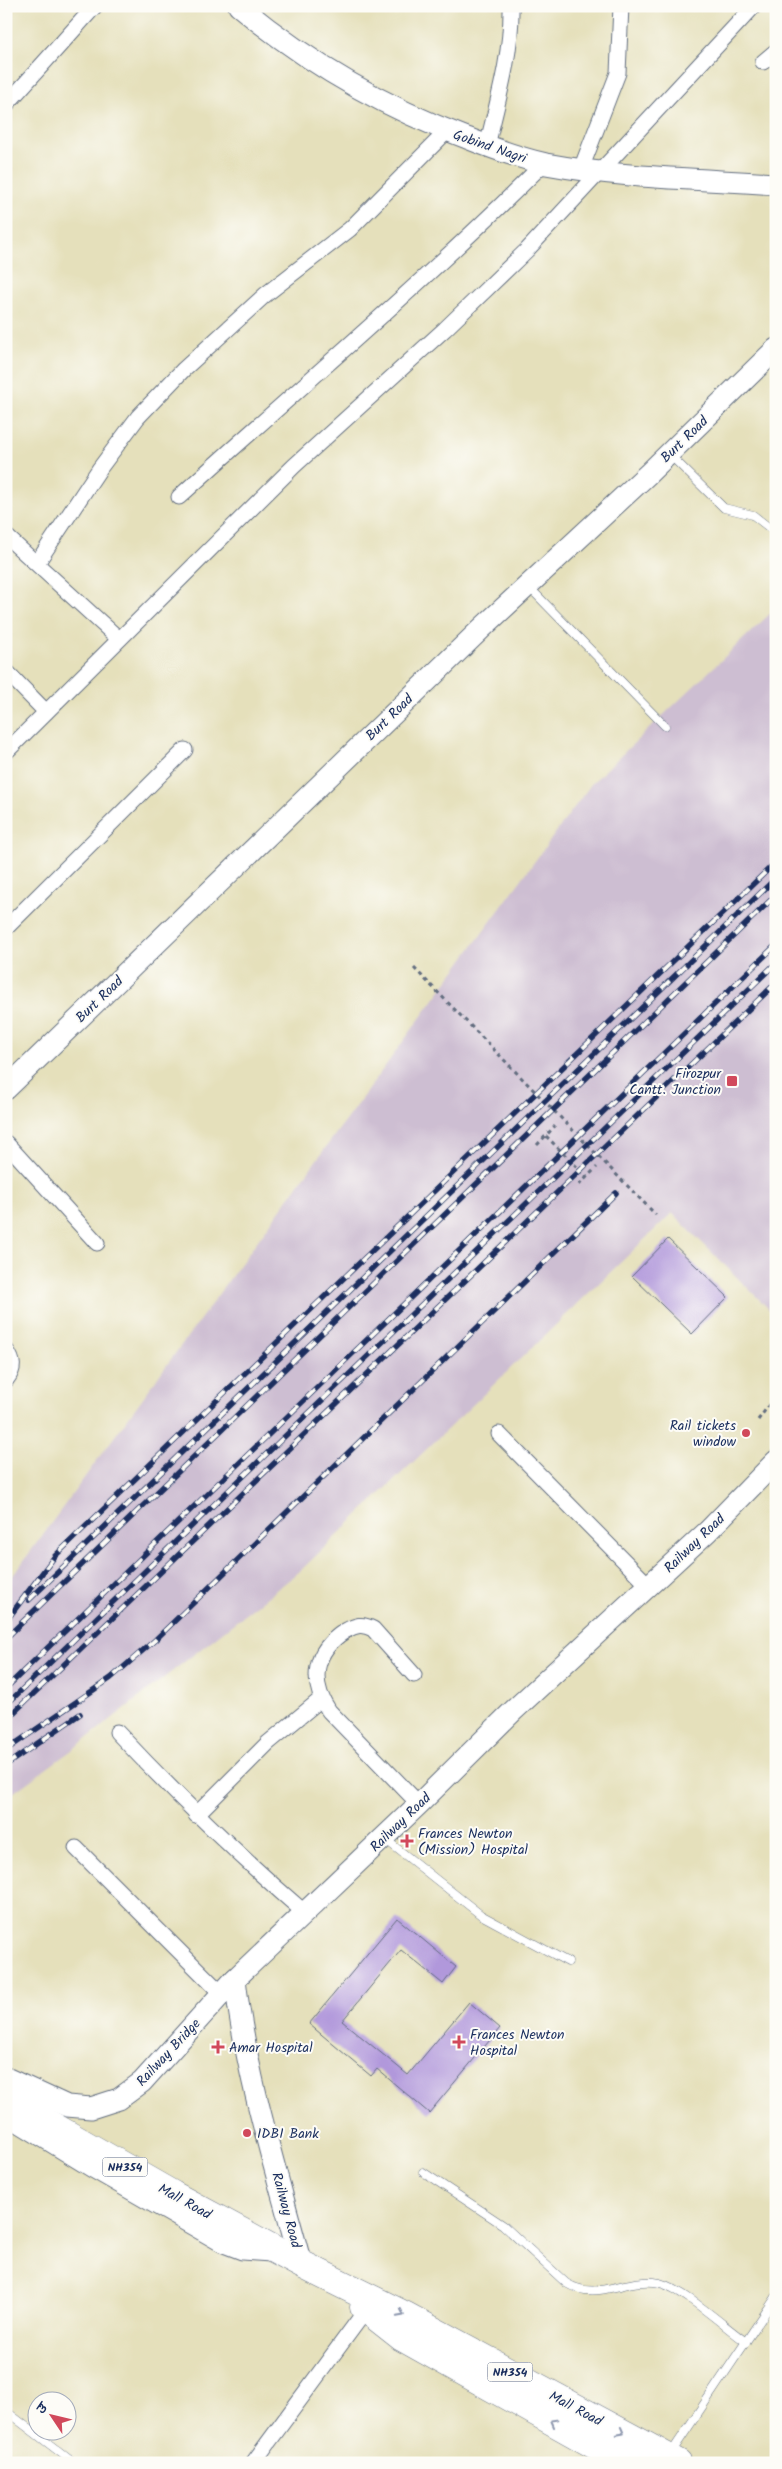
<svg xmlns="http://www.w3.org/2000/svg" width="782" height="2469" font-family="Kalam,'Playpen Sans Deva',sans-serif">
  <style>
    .industrial { fill: #cdbed2 }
    .building { fill: #b198db }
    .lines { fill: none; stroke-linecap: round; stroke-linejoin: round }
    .lane-casing { stroke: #626d7f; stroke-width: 9 }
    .street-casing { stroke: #626d7f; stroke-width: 17 }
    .secondary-casing { stroke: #626d7f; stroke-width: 23 }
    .highway-casing { stroke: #626d7f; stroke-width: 29 }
    .path { stroke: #626d7f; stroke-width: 3; stroke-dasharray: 4 4; stroke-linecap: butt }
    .lane { stroke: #fff; stroke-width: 8 }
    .street { stroke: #fff; stroke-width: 15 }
    .secondary { stroke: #fff; stroke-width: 21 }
    .highway { stroke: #fff; stroke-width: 28 }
    .rail-casing { stroke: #1b2f5e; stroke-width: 5.5 }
    .rail { stroke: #fdfcf7; stroke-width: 4; stroke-dasharray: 11; stroke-linecap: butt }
    .oneway { stroke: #8d97ae }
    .poi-dot { fill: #d1495b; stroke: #fdfcf7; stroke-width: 2 }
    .labels { text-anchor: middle; stroke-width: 4; stroke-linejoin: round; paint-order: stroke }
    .shield { fill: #fdfcf7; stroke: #5f6c8c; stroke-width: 1 }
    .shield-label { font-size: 12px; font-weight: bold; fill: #1b2f5e }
    .street-label { font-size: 14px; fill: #1b2f5e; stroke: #fdfcf7 }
    .poi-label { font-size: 14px; fill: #1b2f5e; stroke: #fdfcf7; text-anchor: start }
  </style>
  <rect width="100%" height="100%" fill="#fdfcf7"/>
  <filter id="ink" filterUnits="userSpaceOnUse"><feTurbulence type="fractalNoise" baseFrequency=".02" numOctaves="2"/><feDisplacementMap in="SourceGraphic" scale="10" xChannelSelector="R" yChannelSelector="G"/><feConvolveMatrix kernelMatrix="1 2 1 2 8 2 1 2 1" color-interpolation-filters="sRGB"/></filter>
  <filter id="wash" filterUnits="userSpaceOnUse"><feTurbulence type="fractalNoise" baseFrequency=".0096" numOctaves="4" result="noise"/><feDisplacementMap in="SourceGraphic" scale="20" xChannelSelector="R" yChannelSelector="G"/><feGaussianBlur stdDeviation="1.12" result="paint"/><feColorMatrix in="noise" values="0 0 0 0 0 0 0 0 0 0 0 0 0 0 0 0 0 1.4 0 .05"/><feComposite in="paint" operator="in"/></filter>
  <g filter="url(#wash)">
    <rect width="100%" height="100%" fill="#e5e0bb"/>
    <!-- industrial -->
    <polygon class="industrial" points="776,608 776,1316 672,1213 299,1572 72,1750 6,1798 6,1585 592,783"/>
    <g id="blocks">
      <!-- building -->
      <g class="building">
        <polygon points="668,1239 728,1297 692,1334 632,1276"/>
        <polygon points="397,1918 456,1967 443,1984 401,1950 342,2021 408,2075 469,2002 500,2028 429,2113 377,2069 371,2076 309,2024"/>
      </g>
    </g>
  </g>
  <g filter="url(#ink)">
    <use href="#blocks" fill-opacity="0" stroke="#626d7f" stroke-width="1"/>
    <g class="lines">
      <!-- lane casing -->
      <g class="lane-casing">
        <g id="lane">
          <polyline points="670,455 724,508 753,515 776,533"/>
          <polyline points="529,587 665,726"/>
          <polyline points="385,1839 481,1915 568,1962"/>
          <path d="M423 2172 503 2225 566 2283C598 2303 625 2276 660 2283 683 2289 725 2327 746 2342"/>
          <polyline points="6,2411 74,2463"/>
          <polyline points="671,2453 776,2297"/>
        </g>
      </g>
      <!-- street casing -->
      <g class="street-casing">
        <g id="street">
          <polyline points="763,62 776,51"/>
          <polyline points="6,105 95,6"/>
          <path d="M487 146C498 100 512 53 511 6"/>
          <polyline points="581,169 618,73 621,6"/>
          <path d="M179 497C301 386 427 280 544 163"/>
          <polyline points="6,536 119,639"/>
          <polyline points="37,563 100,468 138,417 184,369 265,295 350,229 447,131"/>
          <polyline points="6,671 46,712"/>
          <polyline points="6,752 294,466 445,329 527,250 754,6"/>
          <polyline points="6,928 185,750"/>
          <polyline points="6,1143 97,1243"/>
          <path d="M6 1350C14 1361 15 1369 6 1380"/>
          <polyline points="499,1434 649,1586"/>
          <path d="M414 1675 373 1629C362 1623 356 1625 345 1631 314 1651 309 1681 329 1711L419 1804"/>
          <path d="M117 1732C177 1796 239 1856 305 1913"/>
          <polyline points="196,1815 268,1743 321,1699"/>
          <polyline points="76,1848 222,1994"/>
          <polyline points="6,2117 94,2171 221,2244 242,2252 271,2254"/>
          <polyline points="253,2463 366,2310"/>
        </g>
      </g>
      <!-- secondary casing -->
      <g class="secondary-casing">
        <g id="secondary">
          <path d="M239 6C308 63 383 107 467 138 492 148 519 158 546 164 621 178 700 179 776 184"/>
          <polyline points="6,1089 481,629 648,474 776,349"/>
          <polyline points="6,2078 67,2106 91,2108 119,2099 142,2082 235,1979"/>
          <path d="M301 2264C276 2170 246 2076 235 1979L419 1804 513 1711 708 1531 776 1461"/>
        </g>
      </g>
      <!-- highway casing -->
      <g class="highway-casing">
        <g id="highway">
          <polyline points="6,2095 42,2120 173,2195 301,2264 406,2316 678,2463"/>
          <polyline points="364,2307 402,2337 627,2463"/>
        </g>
      </g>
      <!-- path -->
      <g class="path">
        <polyline points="414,968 656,1215"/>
        <polyline points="546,1136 587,1177"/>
        <polyline points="537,1145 555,1126"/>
        <polyline points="579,1185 597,1167"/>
        <polyline points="758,1420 776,1395"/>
      </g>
      <!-- lane -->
      <use href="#lane" class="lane"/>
      <!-- street -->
      <use href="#street" class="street"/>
      <!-- secondary -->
      <use href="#secondary" class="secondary"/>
      <!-- highway -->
      <use href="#highway" class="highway"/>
      <!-- rail casing -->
      <g class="rail-casing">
        <g id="rail">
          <polyline points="29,1600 776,878"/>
          <polyline points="6,1621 55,1556 776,862"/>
          <polyline points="6,1638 776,895"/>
          <polyline points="6,1688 776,945"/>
          <polyline points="6,1705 776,963"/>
          <polyline points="6,1720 776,983"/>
          <polyline points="6,1750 111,1678 155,1640 616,1193"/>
          <polyline points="6,1765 80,1714"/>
        </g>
      </g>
      <!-- rail -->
      <use href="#rail" class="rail"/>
    </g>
    <!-- one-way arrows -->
    <defs><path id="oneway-chevron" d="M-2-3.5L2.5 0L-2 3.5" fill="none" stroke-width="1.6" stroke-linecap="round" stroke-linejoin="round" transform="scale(1.25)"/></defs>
    <g class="oneway">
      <use href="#oneway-chevron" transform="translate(401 2314) rotate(27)"/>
      <use href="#oneway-chevron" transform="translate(554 2422) rotate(-151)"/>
      <use href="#oneway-chevron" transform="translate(621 2432) rotate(28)"/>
    </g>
  </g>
  <!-- markers -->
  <g class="poi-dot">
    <rect x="726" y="1075" width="12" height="12" rx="2.5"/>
    <circle cx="746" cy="1433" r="5"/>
    <path d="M404.5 1833.5h5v5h5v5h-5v5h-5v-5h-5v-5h5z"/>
    <path d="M456.5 2034.5h5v5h5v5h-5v5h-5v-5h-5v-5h5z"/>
    <path d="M215.5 2039.5h5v5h5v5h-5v5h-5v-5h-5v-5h5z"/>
    <circle cx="247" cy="2133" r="5"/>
  </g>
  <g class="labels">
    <!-- shield labels -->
    <g class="shield">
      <rect x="102.5" y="2157.5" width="45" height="19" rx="4"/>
      <rect x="487.5" y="2362.5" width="45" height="19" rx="4"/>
    </g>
    <g class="shield-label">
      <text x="125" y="2171">NH354</text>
      <text x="510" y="2376">NH354</text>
    </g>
    <!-- street labels -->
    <g class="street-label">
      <text transform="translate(490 146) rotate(19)" y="5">Gobind Nagri</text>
      <text transform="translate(684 439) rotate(-44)" y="5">Burt Road</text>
      <text transform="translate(389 717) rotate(-44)" y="5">Burt Road</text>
      <text transform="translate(99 999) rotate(-44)" y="5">Burt Road</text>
      <text transform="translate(694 1543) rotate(-44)" y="5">Railway Road</text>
      <text transform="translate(400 1822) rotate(-44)" y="5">Railway Road</text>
      <text transform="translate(168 2052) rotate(-47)" y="5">Railway Bridge</text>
      <text transform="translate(185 2201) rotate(29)" y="5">Mall Road</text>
      <text transform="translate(287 2210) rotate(75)" y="5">Railway Road</text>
      <text transform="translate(576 2408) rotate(28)" y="5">Mall Road</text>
    </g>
    <!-- poi labels -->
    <g class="poi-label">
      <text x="721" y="1078" text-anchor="end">Firozpur<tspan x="721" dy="16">Cantt. Junction</tspan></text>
      <text x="736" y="1430" text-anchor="end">Rail tickets<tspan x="736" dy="16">window</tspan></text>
      <text x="418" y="1838">Frances Newton<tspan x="418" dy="16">(Mission) Hospital</tspan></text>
      <text x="470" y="2039">Frances Newton<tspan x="470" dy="16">Hospital</tspan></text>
      <text x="229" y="2052">Amar Hospital</text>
      <text x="257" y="2138">IDBI Bank</text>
    </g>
  </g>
  <!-- margin -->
  <rect width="782" height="2469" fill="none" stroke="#fdfcf7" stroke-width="25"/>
  <!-- north arrow -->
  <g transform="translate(52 2416) rotate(305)"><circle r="24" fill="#fdfcf7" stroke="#a3aaba"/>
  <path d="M0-4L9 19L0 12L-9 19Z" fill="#d1495b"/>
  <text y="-8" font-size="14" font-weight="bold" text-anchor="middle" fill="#1b2f5e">उ</text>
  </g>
</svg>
